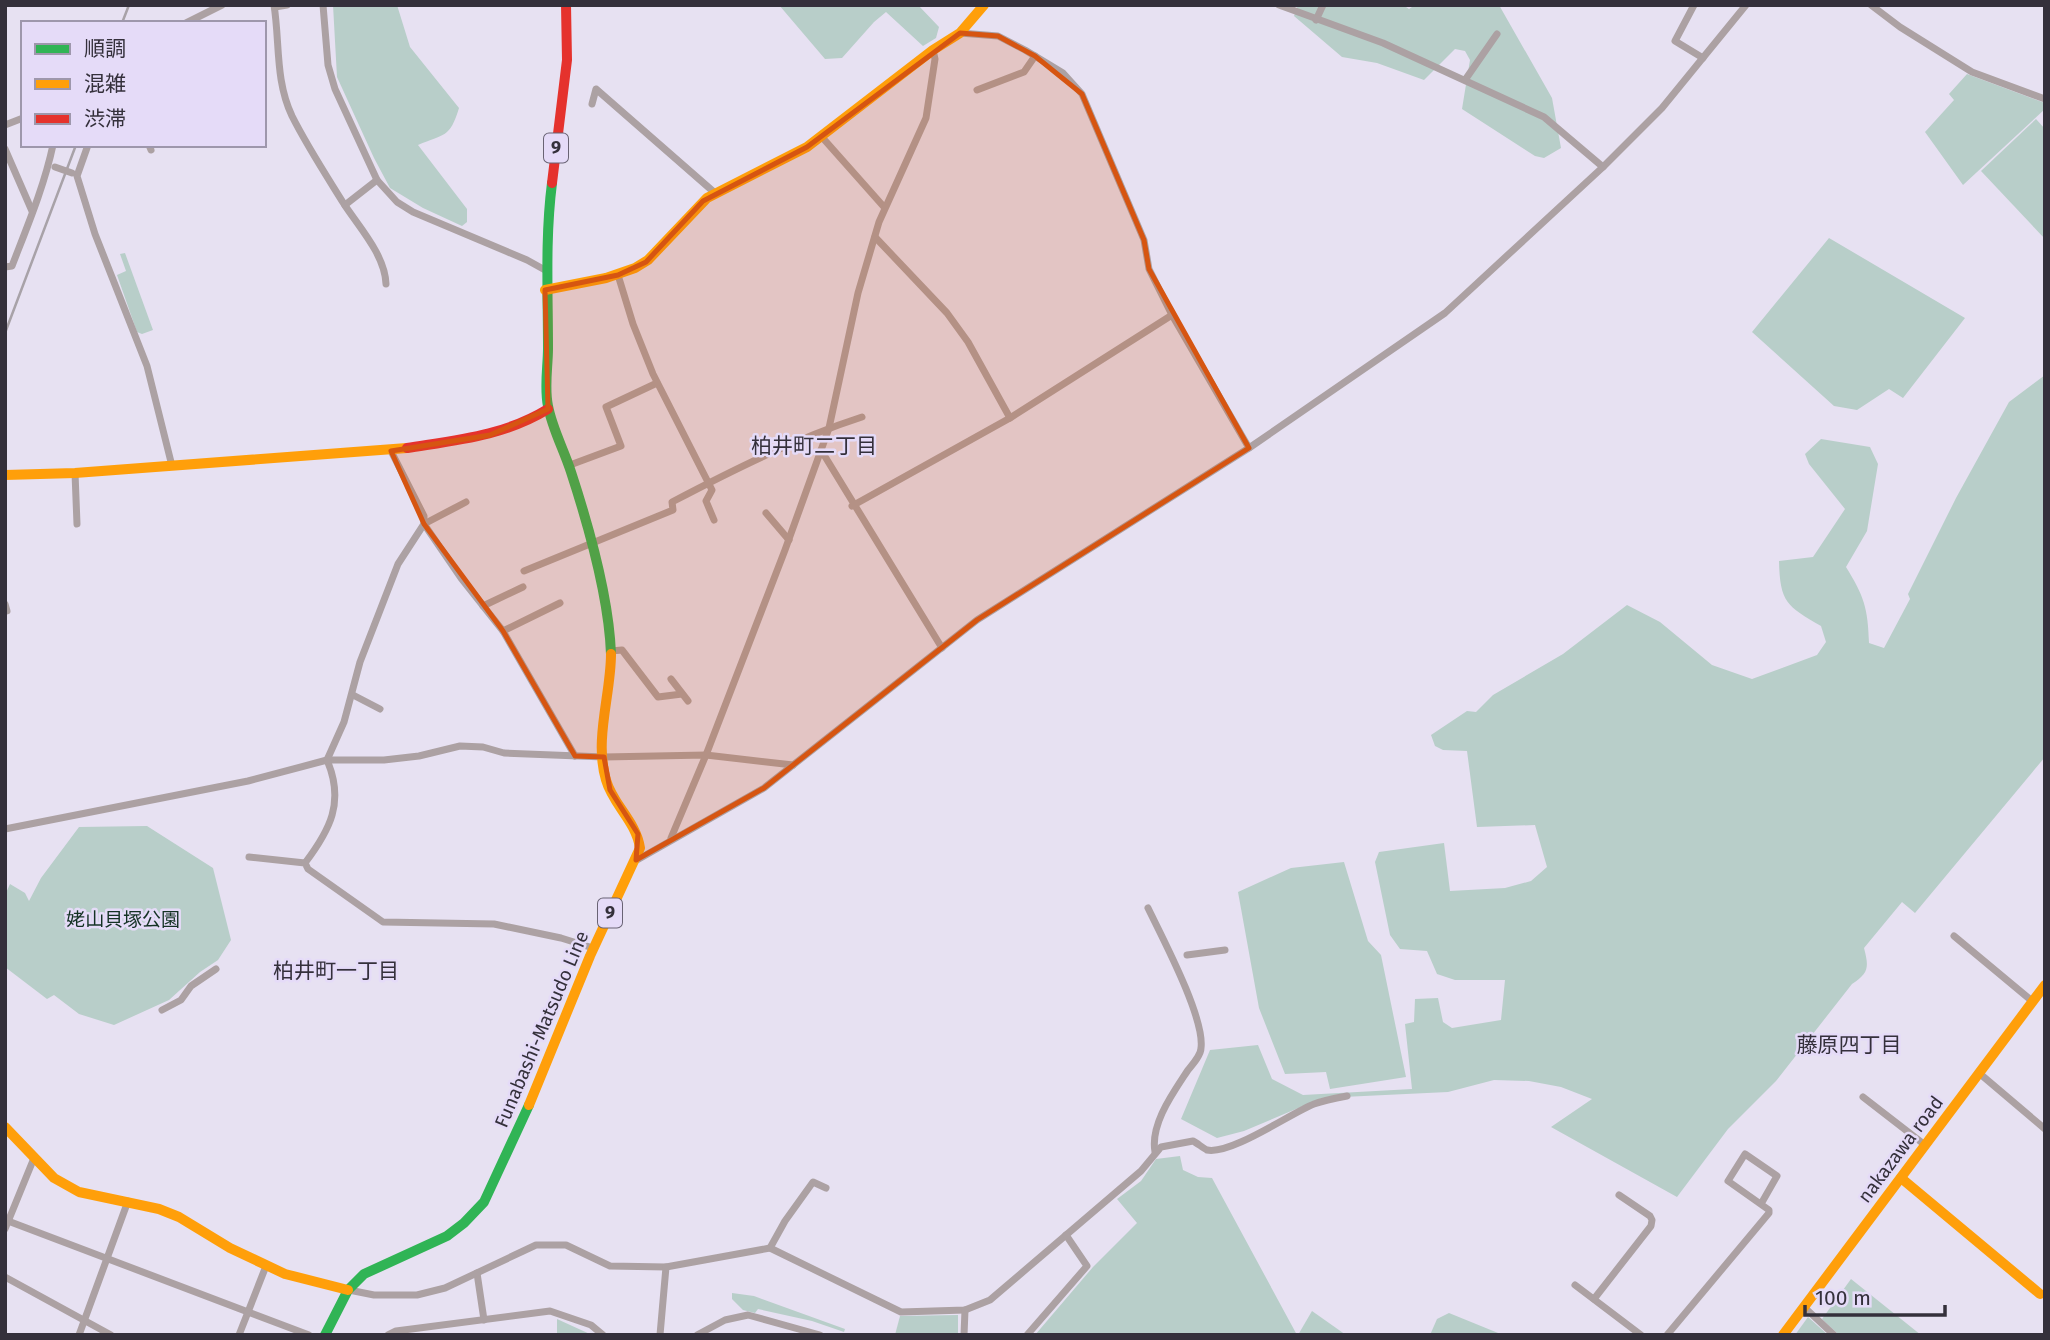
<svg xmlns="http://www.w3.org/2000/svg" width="2050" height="1340" font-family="'Fira Sans','Noto Sans JP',sans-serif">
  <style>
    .green { fill: #b8cec9 }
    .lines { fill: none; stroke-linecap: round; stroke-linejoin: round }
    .street { stroke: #aca1a3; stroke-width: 7 }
    .fast { stroke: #30b455; stroke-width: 10 }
    .slow { stroke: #ff9f0a; stroke-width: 10 }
    .jam { stroke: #e5322d; stroke-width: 10 }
    .rail { stroke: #a8a2a8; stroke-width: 2.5 }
    .street-bridge { stroke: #aca1a3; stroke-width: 7 }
    .marked { fill: #d65511; fill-opacity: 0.2; stroke: #d65511; stroke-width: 5; stroke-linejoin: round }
    .labels { text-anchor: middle; stroke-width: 5; stroke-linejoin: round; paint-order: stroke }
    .shield { fill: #e5dbf8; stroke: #696374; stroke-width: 2 }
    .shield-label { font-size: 18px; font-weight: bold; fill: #34303b }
    .park-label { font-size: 19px; fill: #143224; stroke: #e5dbf8 }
    .street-label { font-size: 19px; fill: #34303b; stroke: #e5dbf8 }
    .neighbourhood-label { font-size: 21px; fill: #34303b; stroke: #e5dbf8 }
  </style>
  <rect width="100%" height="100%" fill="#e7e1f2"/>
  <!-- green -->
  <g class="green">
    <path d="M333 5H397L410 47 459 108C450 138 444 134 418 145L467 209V222L462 226 423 208 390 188 374 158 337 77Z"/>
    <polygon points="779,5 918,5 939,27 936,38 923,46 886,12 874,22 842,58 825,59"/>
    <polygon points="1298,5 1403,5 1409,9 1415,5 1499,5 1552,98 1561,148 1544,158 1535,156 1462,109 1470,60 1465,51 1455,49 1424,80 1377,63 1342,57 1294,16"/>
    <polygon points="1967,74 2045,103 2045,109 1963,185 1925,132 1954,100 1949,94"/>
    <polygon points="2036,119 2045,129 2045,239 1981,171"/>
    <polygon points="1829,238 1965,318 1903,398 1889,389 1857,410 1834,406 1752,332"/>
    <polygon points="125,253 153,330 142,334 137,332 117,275 126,271 120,254"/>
    <path d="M2045 375V757L1915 913 1902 902 1864 948C1869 967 1869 973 1852 984L1776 1081 1728 1129 1677 1197 1551 1127 1592 1099 1561 1087 1529 1081 1494 1080 1448 1092 1322 1098 1244 1131 1217 1138 1181 1119 1210 1050 1258 1045 1272 1079 1303 1095 1412 1089 1405 1024 1414 1022 1415 999 1438 998 1443 1022 1452 1028 1501 1020 1505 980H1455L1437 974 1427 951 1400 949 1390 935 1375 862 1379 852 1444 843 1450 891 1505 888 1531 881 1547 867 1535 825 1477 827 1467 751 1443 750 1435 746 1431 735 1467 711 1476 712 1493 695 1563 654 1627 605 1660 622 1712 665 1752 679 1817 655 1826 642 1821 626C1787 606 1780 603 1779 561L1813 557 1845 509 1809 464 1805 454 1821 439 1870 447 1878 464 1867 531 1846 567C1864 596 1868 608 1869 643L1884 648 1910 599 1908 594 1956 498 2009 402Z"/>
    <polygon points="147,826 213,868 231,940 218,960 200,972 169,1000 114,1025 79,1014 54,995 47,999 5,967 5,895 10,884 25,893 29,901 41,878 79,827"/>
    <polygon points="1344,862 1368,941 1381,955 1406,1077 1330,1089 1326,1072 1285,1074 1259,1008 1238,892 1291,868"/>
    <polygon points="1180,1156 1183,1170 1198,1177 1212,1178 1297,1335 1035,1335 1093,1267 1137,1223 1117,1199 1141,1181 1156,1159"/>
    <polygon points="1851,1279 1921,1335 1839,1335 1822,1319"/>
    <polygon points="732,1293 754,1296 845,1329 844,1332 812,1321 758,1309 755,1313 743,1310 732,1299"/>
    <polygon points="1312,1311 1346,1335 1298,1335"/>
    <polygon points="1449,1313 1503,1335 1430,1335 1437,1319"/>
    <polygon points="958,1315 958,1335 895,1335 900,1316"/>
    <polygon points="1808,1317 1828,1335 1795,1335"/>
    <polygon points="557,1319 592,1335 557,1335"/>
  </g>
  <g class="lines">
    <!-- street -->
    <g class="street">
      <path d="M274 5C280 43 275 80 292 116 307 146 326 175 344 204 359 227 385 255 386 284"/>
      <polyline points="323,5 328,65 335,89 377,180 397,202 413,212 527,260 545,270"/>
      <polyline points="1279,5 1383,43 1544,117 1603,167"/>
      <polyline points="1694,5 1675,41 1703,58"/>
      <polyline points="1871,5 1900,27 1972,72 2045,99"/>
      <polyline points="275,7 287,5"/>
      <polyline points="1316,20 1323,5"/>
      <polyline points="186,23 222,5"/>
      <polyline points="960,33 998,36 1025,50 1063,73 1082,94 1144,240 1149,269 1172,315 1249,448"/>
      <polyline points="1465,80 1497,34"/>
      <polyline points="977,90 1024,72 1035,56"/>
      <polyline points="592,104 596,89 715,193"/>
      <polyline points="5,125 23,118"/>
      <polyline points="821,136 884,207"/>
      <polyline points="88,145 77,176 95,234 147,366 172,466"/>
      <polyline points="149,145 151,150"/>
      <polyline points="5,149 32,211"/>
      <polyline points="345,205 377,180"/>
      <path d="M5 267 12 266C27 227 44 187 53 145"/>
      <polyline points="618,275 633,324 653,374 712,490 706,501 714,520"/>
      <polyline points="1010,418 1172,315"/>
      <polyline points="821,450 942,648"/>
      <polyline points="570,465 621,446 606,407 657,383"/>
      <polyline points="75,473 77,524"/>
      <polyline points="466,502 424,524 461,578 503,631 575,756"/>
      <polyline points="852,506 1010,418 968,342 947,313 875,237"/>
      <polyline points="766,513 789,540"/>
      <path d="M524 571 673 510 672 502C733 470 797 438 862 417"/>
      <polyline points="5,604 7,611 5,611"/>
      <polyline points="483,606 523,587"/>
      <polyline points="503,631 560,603"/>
      <polyline points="611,651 622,650 658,697 682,694"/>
      <polyline points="671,679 688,701"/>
      <polyline points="353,695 380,709"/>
      <polyline points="5,829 248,781 327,760 384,760 419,756 460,746 483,747 504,753 604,757 706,755 793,765"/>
      <polyline points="671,838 706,755 785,550 829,428 858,293 879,222 926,118 935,59 933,50"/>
      <polyline points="249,857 305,863 308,869 383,922 494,924 561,938 593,948"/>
      <polyline points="637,860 764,788 977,620 1249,448 1445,313 1603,167 1662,108 1746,5"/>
      <path d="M305 863C330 830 345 802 327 760L344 722 360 662 398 564 424 524V516L391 451"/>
      <path d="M1148 908C1162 937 1205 1018 1201 1048 1201 1055 1193 1064 1188 1070 1173 1093 1150 1124 1155 1152"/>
      <polyline points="1954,936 2032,1001"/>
      <polyline points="1187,955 1225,950"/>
      <polyline points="162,1010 181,1000 191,986 216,969"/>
      <polyline points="1979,1073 2045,1129"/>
      <polyline points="1863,1097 1925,1145"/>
      <polyline points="5,1218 8,1221 309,1335"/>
      <polyline points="5,1229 34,1158"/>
      <polyline points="770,1248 785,1221 813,1182 826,1188"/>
      <polyline points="477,1273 484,1320"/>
      <polyline points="5,1277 111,1335"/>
      <polyline points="1575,1285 1641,1335"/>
      <path d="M349 1290 374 1295H417L445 1288 536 1245H566L610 1266 666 1267 770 1248 901 1312 965 1310 990 1300 1141 1171 1161 1147 1193 1141C1197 1143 1203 1148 1207 1150 1231 1155 1291 1113 1314 1104 1325 1100 1336 1098 1347 1096"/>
      <polyline points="1594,1299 1651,1226 1652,1220 1650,1216 1619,1195"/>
      <polyline points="1804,1307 1834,1335"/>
      <polyline points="79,1335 128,1201"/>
      <polyline points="239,1335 266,1266"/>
      <polyline points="388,1335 396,1331 550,1311 591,1325 603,1335"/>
      <polyline points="660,1335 666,1267"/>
      <polyline points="697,1335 725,1320 748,1315 820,1335"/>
      <polyline points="964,1335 965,1310"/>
      <polyline points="1027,1335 1087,1266 1066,1235"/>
      <polyline points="1667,1335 1769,1213 1769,1210 1728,1181 1745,1154 1777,1176 1761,1204"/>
    </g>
    <!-- fast -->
    <g class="fast">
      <path d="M552 183C545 238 548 292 548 348 548 367 544 387 548 406 552 428 564 450 571 472 588 524 609 599 611 654"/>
      <polyline points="325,1335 348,1290 364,1274 447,1236 464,1223 484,1202 529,1105"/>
    </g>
    <!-- slow -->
    <g class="slow">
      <polyline points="545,290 606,278 635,268 648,260 707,198 807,147 933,50 960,33 984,5"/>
      <polyline points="5,475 75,473 407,448"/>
      <path d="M529 1105 590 956 640 848C636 821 613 805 606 780 594 740 611 694 611 654"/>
      <polyline points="5,1127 54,1178 79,1192 159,1209 179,1217 230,1248 285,1274 348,1290"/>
      <polyline points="1901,1178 2040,1294"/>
      <polyline points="1783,1335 2045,985"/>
    </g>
    <!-- jam -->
    <g class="jam">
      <polyline points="552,183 567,60 566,5"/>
      <path d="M407 448C457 440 504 436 548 409"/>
    </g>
    <!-- rail -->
    <g class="rail">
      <polyline points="122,23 129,5"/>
      <polyline points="5,333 76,145"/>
    </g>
    <!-- street-bridge -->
    <polyline class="street-bridge" points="55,167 72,173"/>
  </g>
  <!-- marked area -->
  <path class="marked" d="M960 33 998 36 1035 56 1082 94 1144 240 1149 269 1249 448 977 620 764 788 636 860 638 834 610 790 604 757 575 756 503 631 424 524 391 451 490 435 548 409 545 290 618 275 646 262 703 201 807 147Z"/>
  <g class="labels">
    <!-- shield labels -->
    <g class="shield">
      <rect x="544" y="133.5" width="24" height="29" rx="5"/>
      <rect x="598" y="898.5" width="24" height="29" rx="5"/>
    </g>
    <g class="shield-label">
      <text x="556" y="154">9</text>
      <text x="610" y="919">9</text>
    </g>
    <!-- park labels -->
    <g class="park-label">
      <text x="123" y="926">姥山貝塚公園</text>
    </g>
    <!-- street labels -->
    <g class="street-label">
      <text transform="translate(541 1029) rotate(-67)" y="7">Funabashi-Matsudo Line</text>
      <text transform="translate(1900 1149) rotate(-53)" y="7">nakazawa road</text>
    </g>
    <!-- neighbourhood labels -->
    <g class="neighbourhood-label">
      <text x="814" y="453">柏井町二丁目</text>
      <text x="336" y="978">柏井町一丁目</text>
      <text x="1849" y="1052">藤原四丁目</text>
    </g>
  </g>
  <!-- border -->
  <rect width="2050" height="1340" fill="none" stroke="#34303b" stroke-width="14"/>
  <!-- legend -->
  <rect x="21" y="21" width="245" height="126" fill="#e5dbf8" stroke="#9e97ac" stroke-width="2"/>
  <rect x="35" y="44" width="35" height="10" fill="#30b455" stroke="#9e97ac" stroke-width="2"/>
  <text x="84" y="56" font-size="21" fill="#34303b">順調</text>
  <rect x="35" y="79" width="35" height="10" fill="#ff9f0a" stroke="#9e97ac" stroke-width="2"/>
  <text x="84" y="91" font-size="21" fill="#34303b">混雑</text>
  <rect x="35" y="114" width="35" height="10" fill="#e5322d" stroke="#9e97ac" stroke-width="2"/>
  <text x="84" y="126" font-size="21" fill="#34303b">渋滞</text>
  <!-- scale -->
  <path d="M1805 1305v10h140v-10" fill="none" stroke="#34303b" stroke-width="3.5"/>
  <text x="1815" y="1305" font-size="21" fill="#34303b" stroke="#e5dbf8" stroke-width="5" paint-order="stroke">100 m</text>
</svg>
